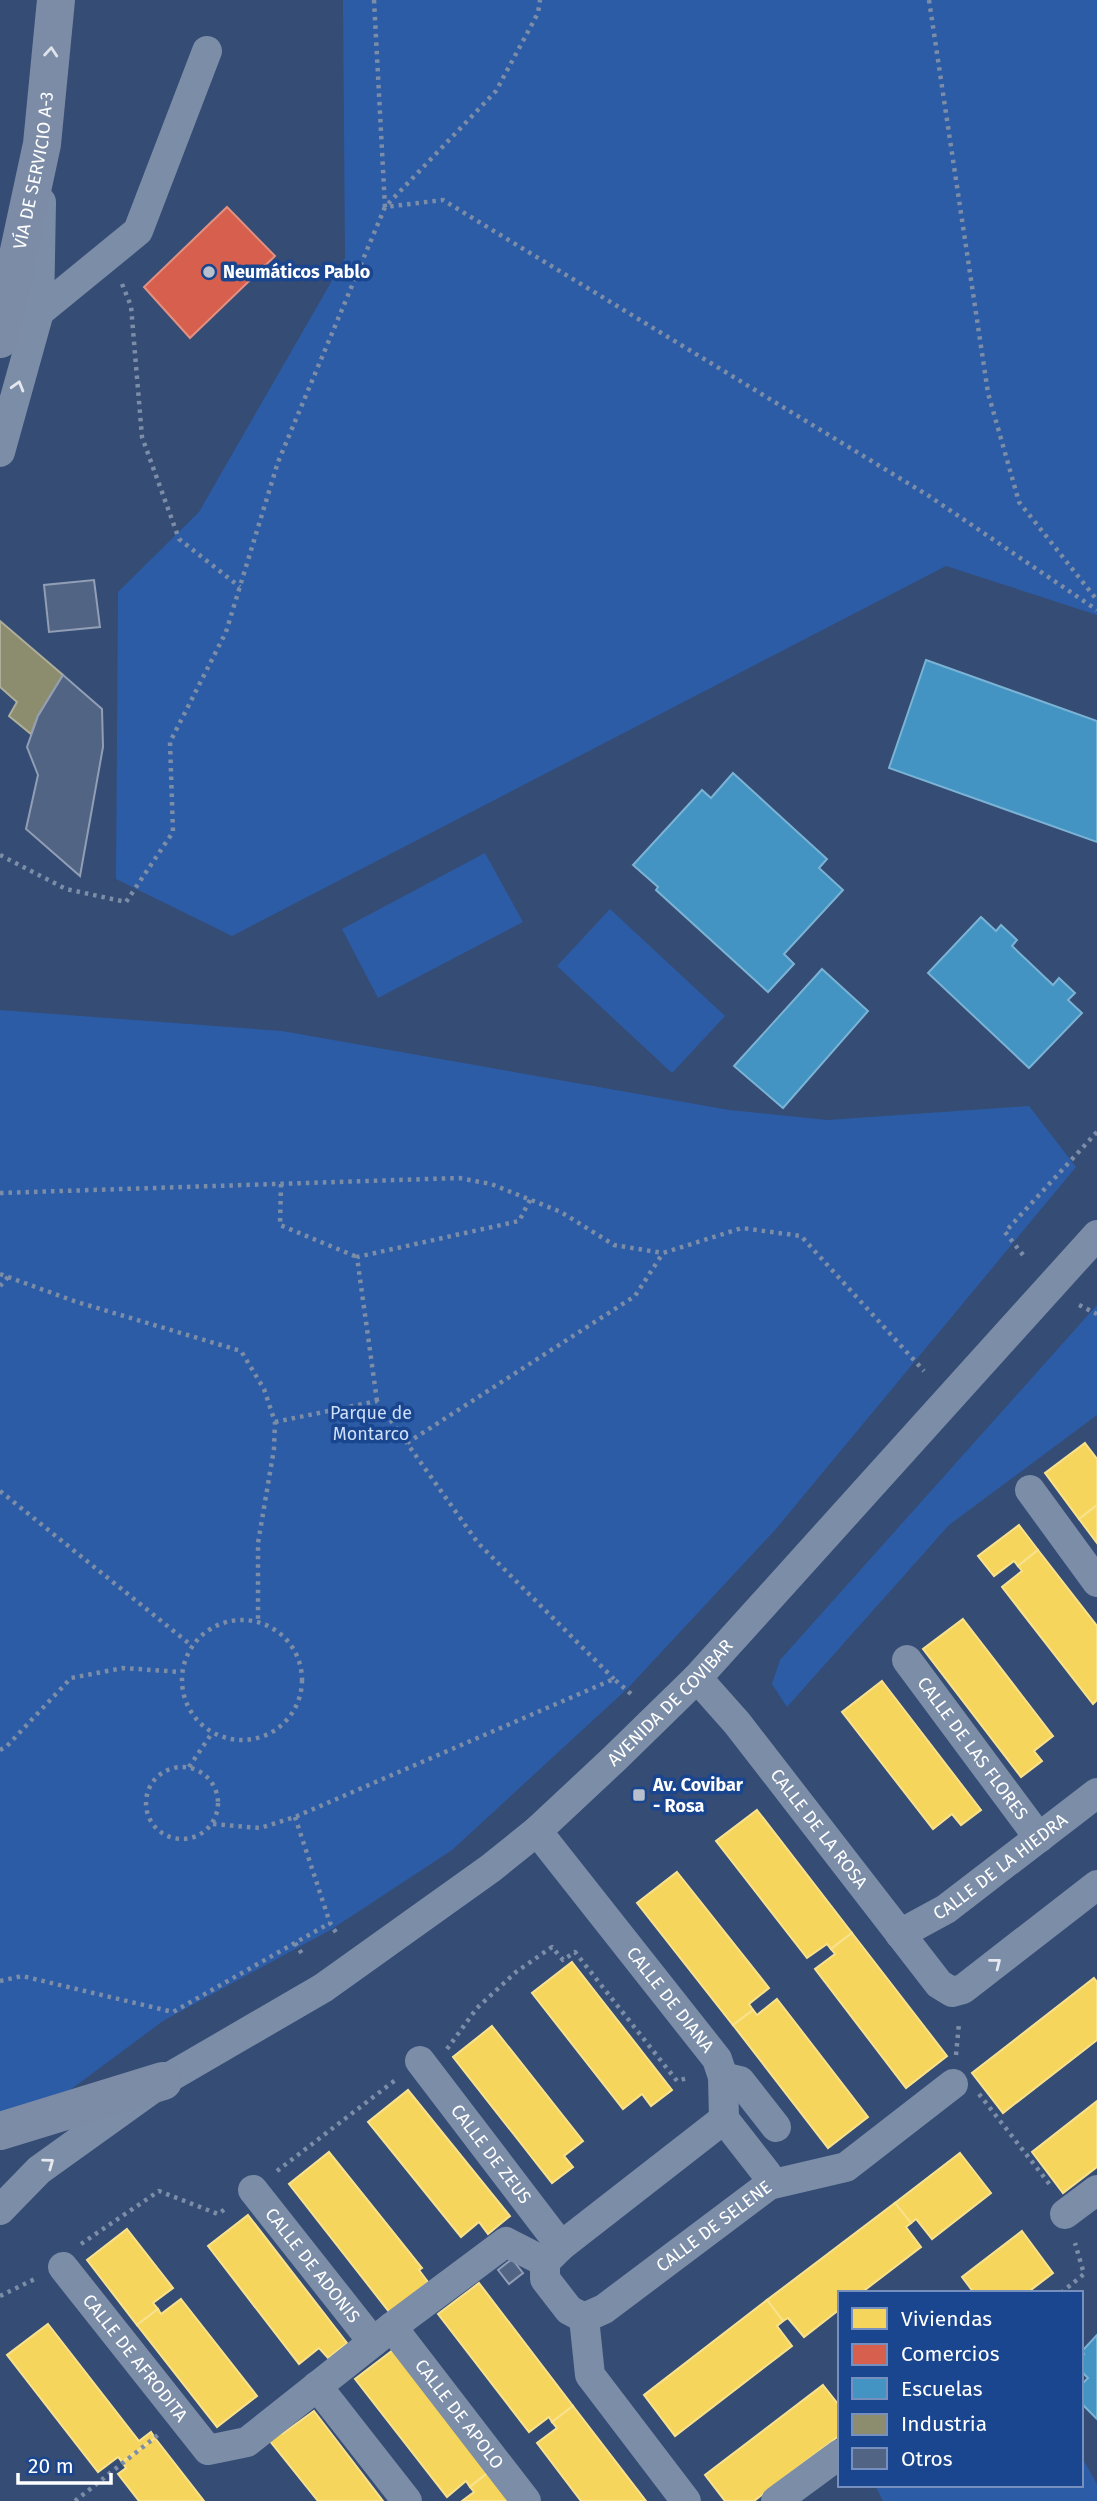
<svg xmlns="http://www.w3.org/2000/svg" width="1097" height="2501" font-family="'Fira Sans',sans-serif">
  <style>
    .green { fill: #2d5ca6 }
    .homes { fill: #f6d55c; stroke: #f9e28d; stroke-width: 2 }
    .shops { fill: #d6604d; stroke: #e29082; stroke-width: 2 }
    .schools { fill: #4393c3; stroke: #7bb3d5; stroke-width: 2 }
    .industry { fill: #8c8c6e; stroke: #aeae9a; stroke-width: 2 }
    .building { fill: #516484; stroke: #919eb6; stroke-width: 2 }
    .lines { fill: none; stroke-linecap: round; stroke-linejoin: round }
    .path { stroke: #7c8da8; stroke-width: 4.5; stroke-dasharray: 3.5 5; stroke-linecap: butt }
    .minor { stroke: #7c8da8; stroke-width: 30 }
    .major { stroke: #7c8ca7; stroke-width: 38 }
    .oneway { stroke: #dee2e9 }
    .oneway2 { stroke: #e5e8ee }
    .poi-dot { fill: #b8c0ce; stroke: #1a458f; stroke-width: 2.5 }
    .labels { text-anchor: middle; stroke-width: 7; stroke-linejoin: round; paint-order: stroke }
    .street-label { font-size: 18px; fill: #fff; stroke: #1a458f }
    .poi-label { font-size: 18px; font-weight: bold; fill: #fff; stroke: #1a458f; text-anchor: start }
    .park-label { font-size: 18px; fill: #cedffa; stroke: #1a458f }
  </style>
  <rect width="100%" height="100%" fill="#354c74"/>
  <!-- green -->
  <g class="green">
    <polygon points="343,0 1097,0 1097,615 946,566 232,936 116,879 118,592 199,512 345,258"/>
    <polygon points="485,853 523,922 378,998 342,929"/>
    <polygon points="610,909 725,1016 672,1073 557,966"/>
    <polygon points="0,1010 282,1031 729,1110 827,1120 1029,1106 1076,1167 775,1530 627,1689 452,1850 332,1929 163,2021 62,2096 0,2114"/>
    <polygon points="1097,1305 1097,1415 949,1525 787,1707 772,1684 780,1660"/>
    <polygon points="1081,2456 1097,2484 1097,2501 883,2501 875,2485 1081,2485"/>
  </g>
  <!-- homes -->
  <g class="homes">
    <polygon points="1085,1443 1097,1459 1097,1505 1079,1519 1045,1473"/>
    <polygon points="1097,1505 1097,1543 1079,1519"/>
    <polygon points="1019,1525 1038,1550 1018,1566 1014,1561 994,1576 978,1556"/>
    <polygon points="1038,1550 1097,1626 1097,1700 1093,1704 1002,1587 1022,1571 1018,1566"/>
    <polygon points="963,1619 1053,1736 1034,1751 1042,1761 1021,1777 923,1649"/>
    <polygon points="882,1681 981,1810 961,1825 952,1814 933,1829 842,1712"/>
    <polygon points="757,1810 852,1933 831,1949 827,1944 807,1958 716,1841"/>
    <polygon points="677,1872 769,1988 749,2004 753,2010 733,2025 637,1903"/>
    <polygon points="852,1933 947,2056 906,2088 815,1969 835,1954 831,1949"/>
    <polygon points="572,1962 672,2090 651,2106 642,2094 623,2109 532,1993"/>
    <polygon points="1094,1978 1097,1982 1097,2040 1003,2113 972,2073"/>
    <polygon points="777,1999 868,2117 828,2148 733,2025 753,2010 757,2015"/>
    <polygon points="492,2026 583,2141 564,2156 573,2167 552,2183 453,2057"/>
    <polygon points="408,2090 510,2216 488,2234 479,2222 461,2237 368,2122"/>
    <polygon points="1097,2101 1097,2167 1063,2193 1032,2152"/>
    <polygon points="329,2152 422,2268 419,2270 428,2282 390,2313 289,2184"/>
    <polygon points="960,2153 991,2193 932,2239 916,2219 911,2223 895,2203"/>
    <polygon points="895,2203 911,2223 906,2227 921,2247 861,2293 840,2293 840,2309 804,2337 788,2318 783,2321 767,2300"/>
    <polygon points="248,2215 347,2343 328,2358 319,2348 299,2364 208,2246"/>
    <polygon points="127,2229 173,2288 153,2303 158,2309 137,2325 87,2260"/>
    <polygon points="1022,2231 1053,2273 1027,2293 974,2293 962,2277"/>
    <polygon points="479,2283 573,2406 552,2422 549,2417 529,2432 438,2314"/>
    <polygon points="181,2299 257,2396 217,2427 137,2325 158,2309 161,2314"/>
    <polygon points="767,2300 783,2321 777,2326 792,2346 675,2436 644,2395"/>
    <polygon points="48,2324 139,2441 151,2432 155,2438 122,2462 118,2457 98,2472 7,2355"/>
    <polygon points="397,2347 491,2470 470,2487 466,2481 447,2497 355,2379"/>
    <polygon points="823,2385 838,2404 840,2403 840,2435 754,2501 725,2501 705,2475"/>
    <polygon points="573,2406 646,2501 581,2501 537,2443 557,2428 552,2422"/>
    <polygon points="314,2411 383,2501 318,2501 266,2436 276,2427 282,2434"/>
    <polygon points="155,2438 204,2501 139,2501 118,2474 126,2468 122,2462"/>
    <polygon points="491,2470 515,2501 462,2501 474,2492 470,2487"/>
  </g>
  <!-- shops -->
  <polygon class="shops" points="227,207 275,256 190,338 144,287"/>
  <!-- schools -->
  <g class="schools">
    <polygon points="926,660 1097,721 1097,842 889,768"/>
    <polygon points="733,773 827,859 819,868 843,890 784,954 794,964 768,992 656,890 658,887 633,865 702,790 711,798"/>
    <polygon points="981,917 996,931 1001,925 1017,940 1012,946 1053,985 1059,978 1075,993 1068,1000 1082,1013 1029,1068 928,973"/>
    <polygon points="822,969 868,1011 783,1108 734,1066"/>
    <polygon points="1097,2335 1097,2419 1081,2403 1081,2385 1088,2378 1081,2371 1081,2357 1084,2354 1082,2351"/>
  </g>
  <!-- industry -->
  <polygon class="industry" points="0,621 63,675 38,716 31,734 9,716 17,702 0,687"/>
  <!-- building -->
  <g class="building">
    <polygon points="94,580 100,627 49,632 44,585"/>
    <polygon points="63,675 102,709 103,747 80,876 26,829 38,775 27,747 38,716"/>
    <polygon points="512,2259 523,2273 509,2284 498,2270"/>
  </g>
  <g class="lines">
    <!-- path -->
    <g class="path">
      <polyline points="374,0 385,207 443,200 929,496 1097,610"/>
      <polyline points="929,0 988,393 1019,502 1097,600"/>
      <polyline points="122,284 131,306 142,437 179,539 240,587"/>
      <polyline points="0,855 66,889 126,902 173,832 170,742 226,632 278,462 385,207 496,91 538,13 540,0"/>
      <polyline points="281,1184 280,1225 357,1257"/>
      <polyline points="0,1193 459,1178 491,1184 561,1212 614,1245 663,1253 742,1228 801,1236 924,1371"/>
      <polyline points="1023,1255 1005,1232 1097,1132"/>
      <polyline points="0,1274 74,1301 241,1351 264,1389 275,1422 274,1449 258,1543 258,1621"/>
      <polyline points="0,1286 8,1277"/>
      <polyline points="1079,1305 1097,1314"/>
      <polyline points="377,1401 357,1257 519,1221 530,1200"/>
      <polyline points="275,1422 377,1401 478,1543 614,1679"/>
      <polyline points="407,1443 635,1296 663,1253"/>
      <polyline points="0,1491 191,1645"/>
      <circle cx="242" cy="1680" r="60"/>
      <polyline points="0,1750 7,1746 71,1678 123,1668 181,1672"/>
      <circle cx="182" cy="1803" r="36"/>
      <polyline points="189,1767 212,1733"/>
      <polyline points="295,1817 330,1923 337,1934"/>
      <polyline points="213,1824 260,1828 295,1817 614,1679 631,1694"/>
      <polyline points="295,1943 304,1957"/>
      <polyline points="0,1981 22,1976 173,2012 330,1923"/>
      <polyline points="447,2049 477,2008 516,1972 552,1947 563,1960 575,1952 677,2081 687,2078"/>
      <polyline points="956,2055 959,2023"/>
      <polyline points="979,2094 1051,2186"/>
      <polyline points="277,2171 398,2078"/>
      <polyline points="81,2244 159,2191 218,2214 228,2207"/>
      <polyline points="1061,2293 1084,2274 1075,2243"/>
      <polyline points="0,2296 37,2278"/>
      <polyline points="75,2501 158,2435"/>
    </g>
    <!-- minor -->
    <g class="minor">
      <polyline points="39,312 138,231 207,51"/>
      <polyline points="0,452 39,312 41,202"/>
      <polyline points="1030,1490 1097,1582"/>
      <path id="s1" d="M907 1660 1039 1838"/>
      <path id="s2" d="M697 1678 737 1723 939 1984 952 1992 963 1989 1097 1885"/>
      <path id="s3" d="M537 1831 717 2059 723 2077 724 2119 767 2174 769 2185"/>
      <path id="s4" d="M900 1934 946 1909 1097 1793"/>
      <path id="s5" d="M420 2061 561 2246"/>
      <polyline points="723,2077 740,2081 776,2127"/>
      <path id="s6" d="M724 2119 561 2246 545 2262V2279L569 2310 584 2318 604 2309 769 2185 846 2167 953 2084"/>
      <path id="s7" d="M253 2190 373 2342"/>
      <path id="s8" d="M0 2210 39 2170 163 2081 323 1988 491 1868 537 1831 614 1759 697 1678 1097 1235"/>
      <polyline points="1065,2214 1097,2190"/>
      <path id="s9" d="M63 2267 208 2450 247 2442 392 2327 506 2242 545 2262"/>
      <polyline points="584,2318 590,2375 686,2501"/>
      <path id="s10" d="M392 2327 526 2501"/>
      <polyline points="317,2386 407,2501"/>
      <polyline points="776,2501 840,2454"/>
    </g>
    <!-- major -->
    <g class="major">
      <path id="s11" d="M0 339 42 144 56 0"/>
      <polyline points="0,2131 163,2081"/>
    </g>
  </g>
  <!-- one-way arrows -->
  <defs><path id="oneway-chevron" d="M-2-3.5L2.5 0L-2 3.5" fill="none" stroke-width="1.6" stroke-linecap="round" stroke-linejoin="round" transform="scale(1.75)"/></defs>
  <use class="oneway" href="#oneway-chevron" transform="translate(51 52) rotate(-85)"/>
  <g class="oneway2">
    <use href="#oneway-chevron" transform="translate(18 386) rotate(-74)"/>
    <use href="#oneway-chevron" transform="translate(996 1963) rotate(-38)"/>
    <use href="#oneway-chevron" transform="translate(49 2163) rotate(-36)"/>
  </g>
  <!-- markers -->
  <g class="poi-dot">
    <circle cx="209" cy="272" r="7"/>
    <rect x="632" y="1788" width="14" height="14" rx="3.5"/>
  </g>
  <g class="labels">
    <!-- street labels -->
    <g class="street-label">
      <text dy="6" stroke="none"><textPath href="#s11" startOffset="172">VÍA DE SERVICIO A-3</textPath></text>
      <text dy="6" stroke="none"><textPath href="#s8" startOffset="844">AVENIDA DE COVIBAR</textPath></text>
      <text dy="6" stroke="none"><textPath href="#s1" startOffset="110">CALLE DE LAS FLORES</textPath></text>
      <text dy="6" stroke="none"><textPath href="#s2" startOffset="194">CALLE DE LA ROSA</textPath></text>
      <text dy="6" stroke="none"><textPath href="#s4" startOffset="121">CALLE DE LA HIEDRA</textPath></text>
      <text dy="6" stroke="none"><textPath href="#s3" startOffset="215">CALLE DE DIANA</textPath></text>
      <text dy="6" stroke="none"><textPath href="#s5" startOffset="117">CALLE DE ZEUS</textPath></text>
      <text dy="6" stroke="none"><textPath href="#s6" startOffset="462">CALLE DE SELENE</textPath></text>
      <text dy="6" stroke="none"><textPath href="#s7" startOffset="96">CALLE DE ADONIS</textPath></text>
      <text dy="6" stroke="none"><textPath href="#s9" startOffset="116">CALLE DE AFRODITA</textPath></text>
      <text dy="6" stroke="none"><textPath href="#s10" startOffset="110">CALLE DE APOLO</textPath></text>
    </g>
    <!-- poi labels -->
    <g class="poi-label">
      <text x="223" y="278">Neumáticos Pablo</text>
      <text x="653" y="1791">Av. Covibar<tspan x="653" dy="21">- Rosa</tspan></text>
    </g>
    <!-- park labels -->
    <g class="park-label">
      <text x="371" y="1419">Parque de<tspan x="371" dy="21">Montarco</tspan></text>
    </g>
  </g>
  <!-- legend -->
  <rect x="838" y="2291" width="245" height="196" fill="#1a458f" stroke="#768fbc" stroke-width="2"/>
  <rect x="852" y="2308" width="35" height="21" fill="#f6d55c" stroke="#768fbc" stroke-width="2"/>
  <text x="901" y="2326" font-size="21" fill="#ffffff">Viviendas</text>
  <rect x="852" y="2344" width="35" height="21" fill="#d6604d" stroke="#768fbc" stroke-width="2"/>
  <text x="901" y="2361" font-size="21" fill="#ffffff">Comercios</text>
  <rect x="852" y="2378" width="35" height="21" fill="#4393c3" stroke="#768fbc" stroke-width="2"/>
  <text x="901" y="2396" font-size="21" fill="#ffffff">Escuelas</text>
  <rect x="852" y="2414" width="35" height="21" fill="#8c8c6e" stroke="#768fbc" stroke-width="2"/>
  <text x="901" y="2431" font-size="21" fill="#ffffff">Industria</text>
  <rect x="852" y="2448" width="35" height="21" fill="#516484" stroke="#768fbc" stroke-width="2"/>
  <text x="901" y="2466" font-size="21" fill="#ffffff">Otros</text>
  <!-- scale -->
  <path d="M18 2473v10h93v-10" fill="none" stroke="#ffffff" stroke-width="3.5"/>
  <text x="28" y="2473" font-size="21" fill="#ffffff" stroke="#1a458f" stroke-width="5" paint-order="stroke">20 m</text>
</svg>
